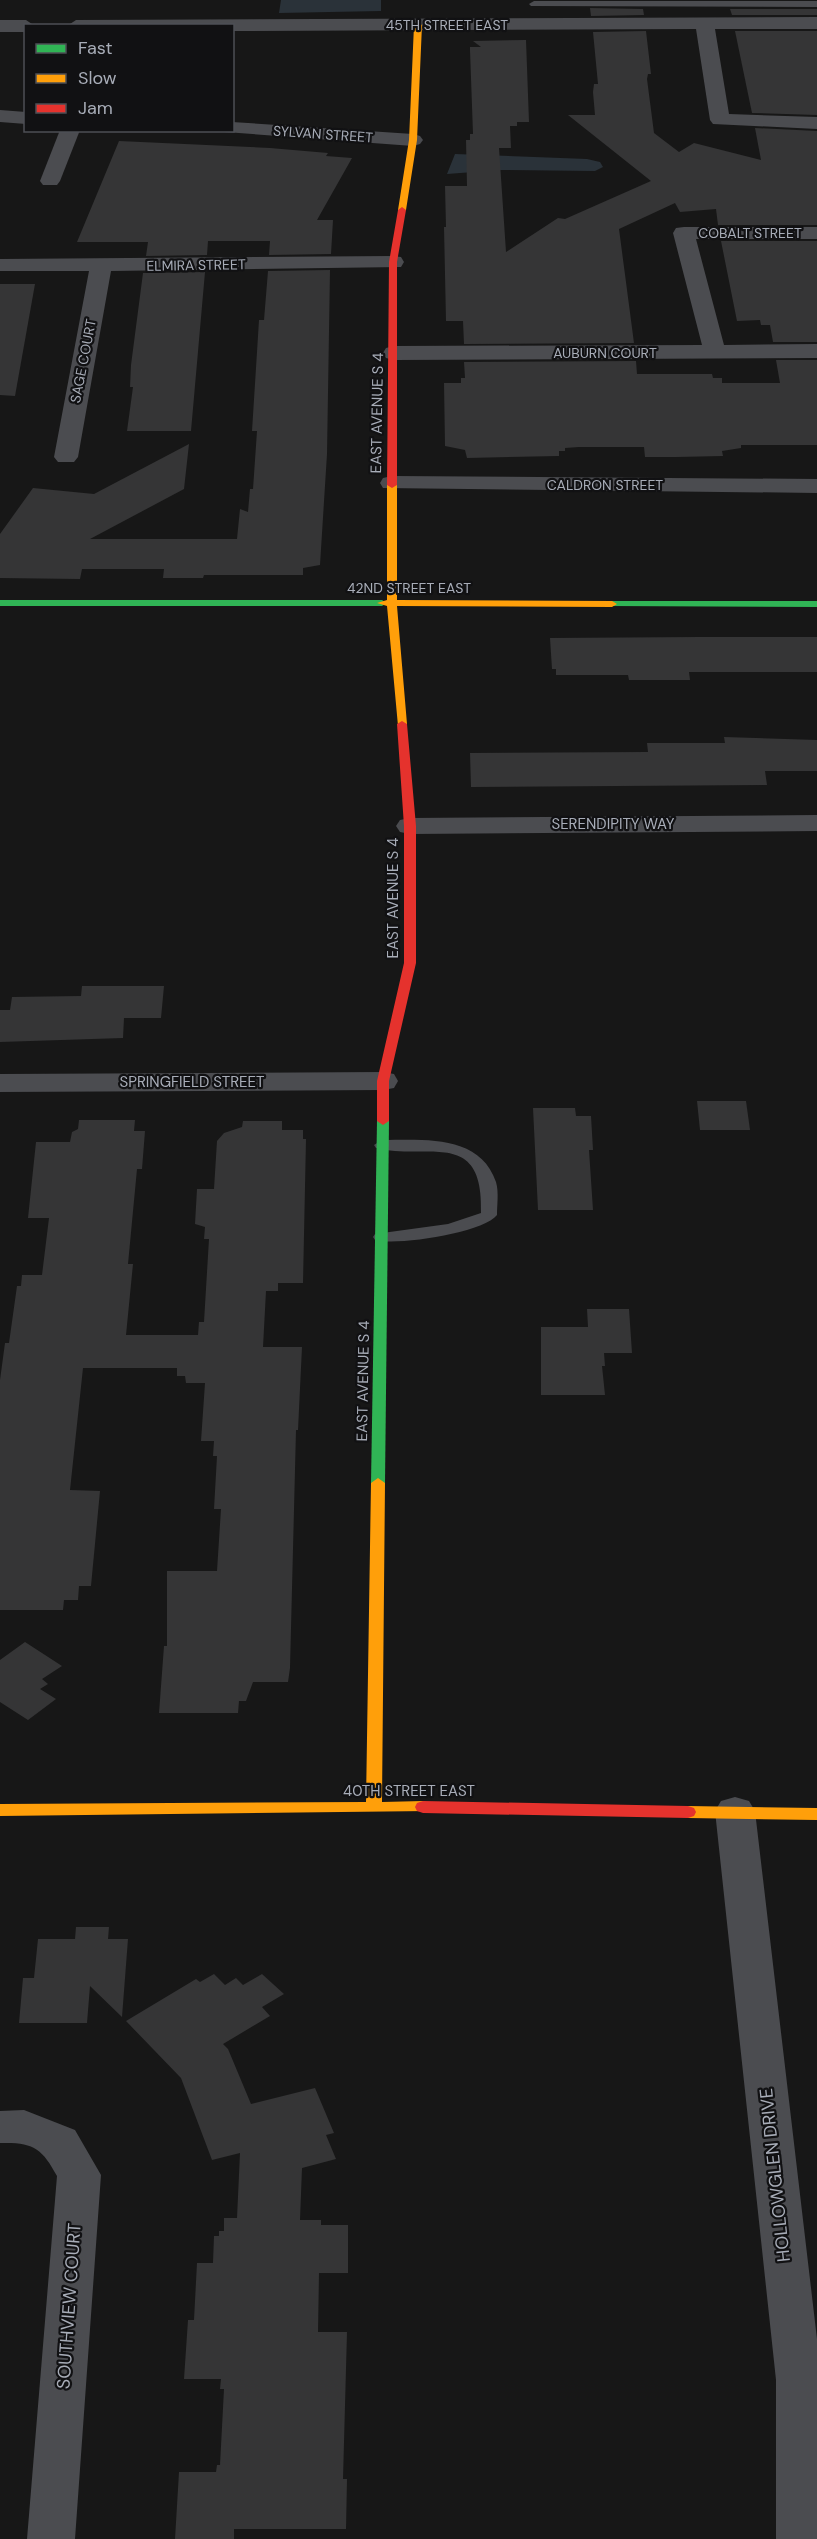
<svg xmlns="http://www.w3.org/2000/svg" width="817" height="2539" font-family="'DM Sans',sans-serif">
  <style>
    .water { fill: #2a3239 }
    .building { fill: #353536 }
    .lines { fill: none; stroke-linecap: round; stroke-linejoin: round }
    .lane { fill: #4b4c50; fill-rule: evenodd }
    .street { fill: #4b4c50; fill-rule: evenodd }
    .fast { fill: #30b455; fill-rule: evenodd }
    .slow { fill: #ff9f0a; fill-rule: evenodd }
    .jam { fill: #e5322d; fill-rule: evenodd }
    .labels { text-anchor: middle; stroke-width: 4.5; stroke-linejoin: round; paint-order: stroke }
    .far-street-label { font-size: 14px; fill: #a8adb8; stroke: #111113 }
    .street-label { font-size: 15px; fill: #a8adb8; stroke: #111113 }
    .near-street-label { font-size: 18px; fill: #a8adb8; stroke: #111113 }
  </style>
  <rect width="100%" height="100%" fill="#171717"/>
  <!-- water -->
  <g class="water">
    <polygon points="281,0 381,0 381,11 279,13"/>
    <polygon points="455,154 587,159 600,162 603,167 595,171 500,170 447,174"/>
  </g>
  <!-- building -->
  <g class="building">
    <polygon points="590,8 643,9 644,15 591,16"/>
    <polygon points="730,9 817,9 817,15 732,15"/>
    <polygon points="646,31 651,74 648,74 647,79 654,133 679,152 694,143 761,160 755,128 817,131 817,225 718,225 716,209 680,212 675,203 619,229 634,343 464,344 463,321 446,321 444,227 446,227 445,186 467,186 466,140 470,140 470,134 473,134 470,50 470,47 481,47 473,41 526,40 529,122 517,122 517,126 510,126 511,148 499,148 506,252 558,218 565,219 651,181 568,115 595,115 593,92 594,84 598,84 593,32"/>
    <polygon points="735,31 817,31 817,115 752,113"/>
    <polygon points="119,141 270,148 328,153 326,156 352,158 317,220 333,220 331,254 269,255 270,241 208,241 207,255 146,256 148,242 77,242"/>
    <polygon points="721,241 817,241 817,342 773,342 770,325 761,325 760,320 737,321"/>
    <polygon points="330,270 327,454 320,565 303,568 303,575 204,575 203,578 163,578 164,569 82,569 80,579 0,578 0,534 33,488 94,494 189,444 184,489 90,539 237,539 240,509 248,512 250,489 253,489 257,431 252,431 257,352 259,320 264,320 268,271"/>
    <polygon points="205,272 191,431 127,431 133,387 130,387 131,365 143,273"/>
    <polygon points="0,284 35,284 15,396 0,395"/>
    <polygon points="776,360 817,360 817,445 741,445 741,448 722,451 723,456 676,457 645,457 644,447 579,447 565,448 565,451 559,451 559,456 467,458 465,450 445,446 444,383 461,383 461,378 465,378 464,362 636,361 637,374 712,374 713,378 722,378 722,383 780,383"/>
    <polygon points="700,637 817,637 817,672 689,672 690,680 629,680 628,675 556,675 556,669 552,669 550,638"/>
    <polygon points="724,737 817,740 817,771 765,771 767,785 471,787 470,753 648,752 647,743 725,743"/>
    <polygon points="82,986 164,986 161,1018 124,1018 123,1038 0,1042 0,1010 10,1010 12,997 81,996"/>
    <polygon points="697,1101 746,1101 750,1130 700,1130"/>
    <polygon points="533,1108 575,1108 576,1116 591,1116 593,1150 589,1150 593,1210 538,1210"/>
    <polygon points="79,1120 135,1120 134,1131 145,1131 142,1169 137,1169 128,1264 133,1264 126,1335 198,1335 199,1322 204,1322 209,1239 204,1239 205,1227 195,1224 197,1189 214,1189 217,1141 224,1133 242,1127 243,1121 282,1121 282,1130 303,1130 303,1139 306,1139 303,1283 278,1283 278,1291 266,1291 263,1347 302,1347 298,1430 296,1430 290,1668 288,1682 253,1682 246,1701 239,1701 238,1713 159,1713 164,1646 167,1646 167,1571 217,1571 221,1509 214,1509 217,1456 213,1456 214,1441 201,1441 205,1383 186,1383 185,1376 177,1376 177,1368 83,1368 70,1490 100,1491 91,1586 79,1586 78,1600 64,1600 63,1610 0,1610 0,1380 5,1343 9,1343 17,1286 21,1286 22,1275 42,1275 49,1218 28,1218 36,1142 70,1142 72,1132 78,1129"/>
    <polygon points="587,1309 629,1309 632,1353 604,1353 605,1366 602,1366 605,1395 541,1395 541,1327 588,1327"/>
    <polygon points="25,1642 62,1666 42,1679 48,1684 40,1689 56,1699 28,1720 0,1702 0,1660"/>
    <polygon points="76,1927 109,1927 108,1939 128,1939 122,2017 90,1986 87,2023 19,2023 23,1978 34,1978 38,1939 75,1939"/>
    <polygon points="214,1974 225,1985 236,1978 243,1985 262,1974 284,1994 262,2007 270,2016 223,2044 228,2049 251,2104 315,2088 334,2133 326,2135 336,2159 302,2168 300,2220 321,2220 321,2225 348,2225 348,2273 319,2273 318,2332 347,2332 343,2479 347,2479 346,2529 234,2529 234,2539 175,2539 179,2472 216,2472 217,2465 220,2465 224,2389 220,2389 221,2379 184,2379 188,2320 194,2320 197,2263 213,2263 214,2236 219,2236 219,2231 224,2231 224,2218 237,2218 240,2153 212,2160 181,2078 126,2021 196,1979 200,1982"/>
  </g>
  <g class="lines">
    <!-- lane -->
    <g class="lane">
      <polygon points="534,1 817,1 817,7 531,6 529,4"/>
      <path d="M382 1140C423 1140 480 1134 496 1182 499 1192 497 1205 497 1215 483 1233 397 1246 375 1240L373 1237 375 1234 448 1224 481 1213C484 1127 427 1161 376 1148L374 1145Z"/>
    </g>
    <!-- street -->
    <g class="street">
      <polygon points="817,17 817,29 715,29 729,114 817,117 817,129 713,124 710,120 696,29 232,31 232,26 67,26 76,20"/>
      <polygon points="0,20 26,20 35,26 26,26 26,32 0,32"/>
      <polygon points="0,110 26,112 26,124 0,122"/>
      <polygon points="232,122 413,134 420,136 423,140 420,144 413,146 225,132 224,130 232,130"/>
      <polygon points="60,130 80,130 60,181 57,185 43,185 40,181"/>
      <polygon points="684,227 817,227 817,239 696,239 724,345 817,344 817,358 394,360 386,358 383,353 386,348 394,346 702,345 673,233 676,228"/>
      <polygon points="393,256 401,257 404,262 401,267 111,271 78,457 74,462 58,462 54,457 89,271 0,271 0,259"/>
      <polygon points="392,476 817,479 817,493 383,488 380,483 383,478"/>
      <polygon points="817,815 817,831 410,834 400,832 396,826 400,820 410,818"/>
      <polygon points="383,1072 394,1074 398,1081 394,1088 383,1090 0,1092 0,1074"/>
      <polygon points="735,1797 749,1801 755,1811 817,2339 817,2539 776,2539 776,2380 715,1811 721,1801"/>
      <path d="M24 2110 75 2130 101 2175 75 2539H27L57 2176C42 2148 33 2142 0 2143V2111Z"/>
    </g>
    <!-- fast -->
    <g class="fast">
      <polygon points="0,600 382,600 387,603 382,606 0,606"/>
      <polygon points="612,601 817,601 817,607 608,606 608,602"/>
      <polygon points="383,1117 389,1121 385,1483 378,1488 371,1483 377,1121"/>
    </g>
    <!-- slow -->
    <g class="slow">
      <polygon points="418,23 422,25 417,140 406,210 402,213 398,210 409,140 414,25"/>
      <polygon points="392,482 397,485 397,600 612,601 617,604 612,607 397,606 407,724 406,726 398,726 387,606 377,603 387,600 387,485"/>
      <polygon points="378,1478 385,1483 382,1802 423,1801 429,1803 431,1807 429,1811 0,1816 0,1804 366,1802 371,1483"/>
      <polygon points="688,1806 817,1808 817,1820 688,1818 682,1816 680,1812 682,1808"/>
    </g>
    <!-- jam -->
    <g class="jam">
      <polygon points="402,207 406,210 397,262 397,485 392,488 387,485 389,262 398,210"/>
      <polygon points="402,721 407,724 416,826 416,963 389,1081 389,1121 383,1125 377,1121 377,1081 404,963 404,826 397,724"/>
      <polygon points="423,1801 688,1806 694,1808 696,1812 694,1816 688,1818 423,1813 417,1811 415,1807 417,1803"/>
    </g>
  </g>
  <g class="labels">
    <!-- far-street labels -->
    <g class="far-street-label">
      <text x="447" y="30">45TH STREET EAST</text>
      <text transform="translate(323 134) rotate(4)" y="5">SYLVAN STREET</text>
      <text x="750" y="238">COBALT STREET</text>
      <text transform="translate(196 265) rotate(-1)" y="5">ELMIRA STREET</text>
      <text x="605" y="358">AUBURN COURT</text>
      <text transform="translate(83 361) rotate(-79)" y="5">SAGE COURT</text>
      <text x="605" y="490">CALDRON STREET</text>
      <text x="409" y="593">42ND STREET EAST</text>
    </g>
    <!-- street labels -->
    <g class="street-label">
      <text transform="translate(377 413) rotate(-89)" y="5">EAST AVENUE S 4</text>
      <text x="613" y="829">SERENDIPITY WAY</text>
      <text transform="translate(393 898) rotate(-90)" y="5">EAST AVENUE S 4</text>
      <text x="192" y="1087">SPRINGFIELD STREET</text>
      <text transform="translate(363 1381) rotate(-89)" y="5">EAST AVENUE S 4</text>
      <text x="409" y="1796">40TH STREET EAST</text>
    </g>
    <!-- near-street labels -->
    <g class="near-street-label">
      <text transform="translate(775 2175) rotate(-96)" y="6">HOLLOWGLEN DRIVE</text>
      <text transform="translate(69 2306) rotate(-86)" y="6">SOUTHVIEW COURT</text>
    </g>
  </g>
  <!-- legend -->
  <rect x="24" y="24" width="210" height="108" fill="#111113" stroke="#4d4f55" stroke-width="1.5"/>
  <rect x="36" y="44" width="30" height="9" fill="#30b455" stroke="#4d4f55" stroke-width="1.5"/>
  <text x="78" y="54" font-size="18" fill="#a8adb8">Fast</text>
  <rect x="36" y="74" width="30" height="9" fill="#ff9f0a" stroke="#4d4f55" stroke-width="1.5"/>
  <text x="78" y="84" font-size="18" fill="#a8adb8">Slow</text>
  <rect x="36" y="104" width="30" height="9" fill="#e5322d" stroke="#4d4f55" stroke-width="1.5"/>
  <text x="78" y="114" font-size="18" fill="#a8adb8">Jam</text>
</svg>
